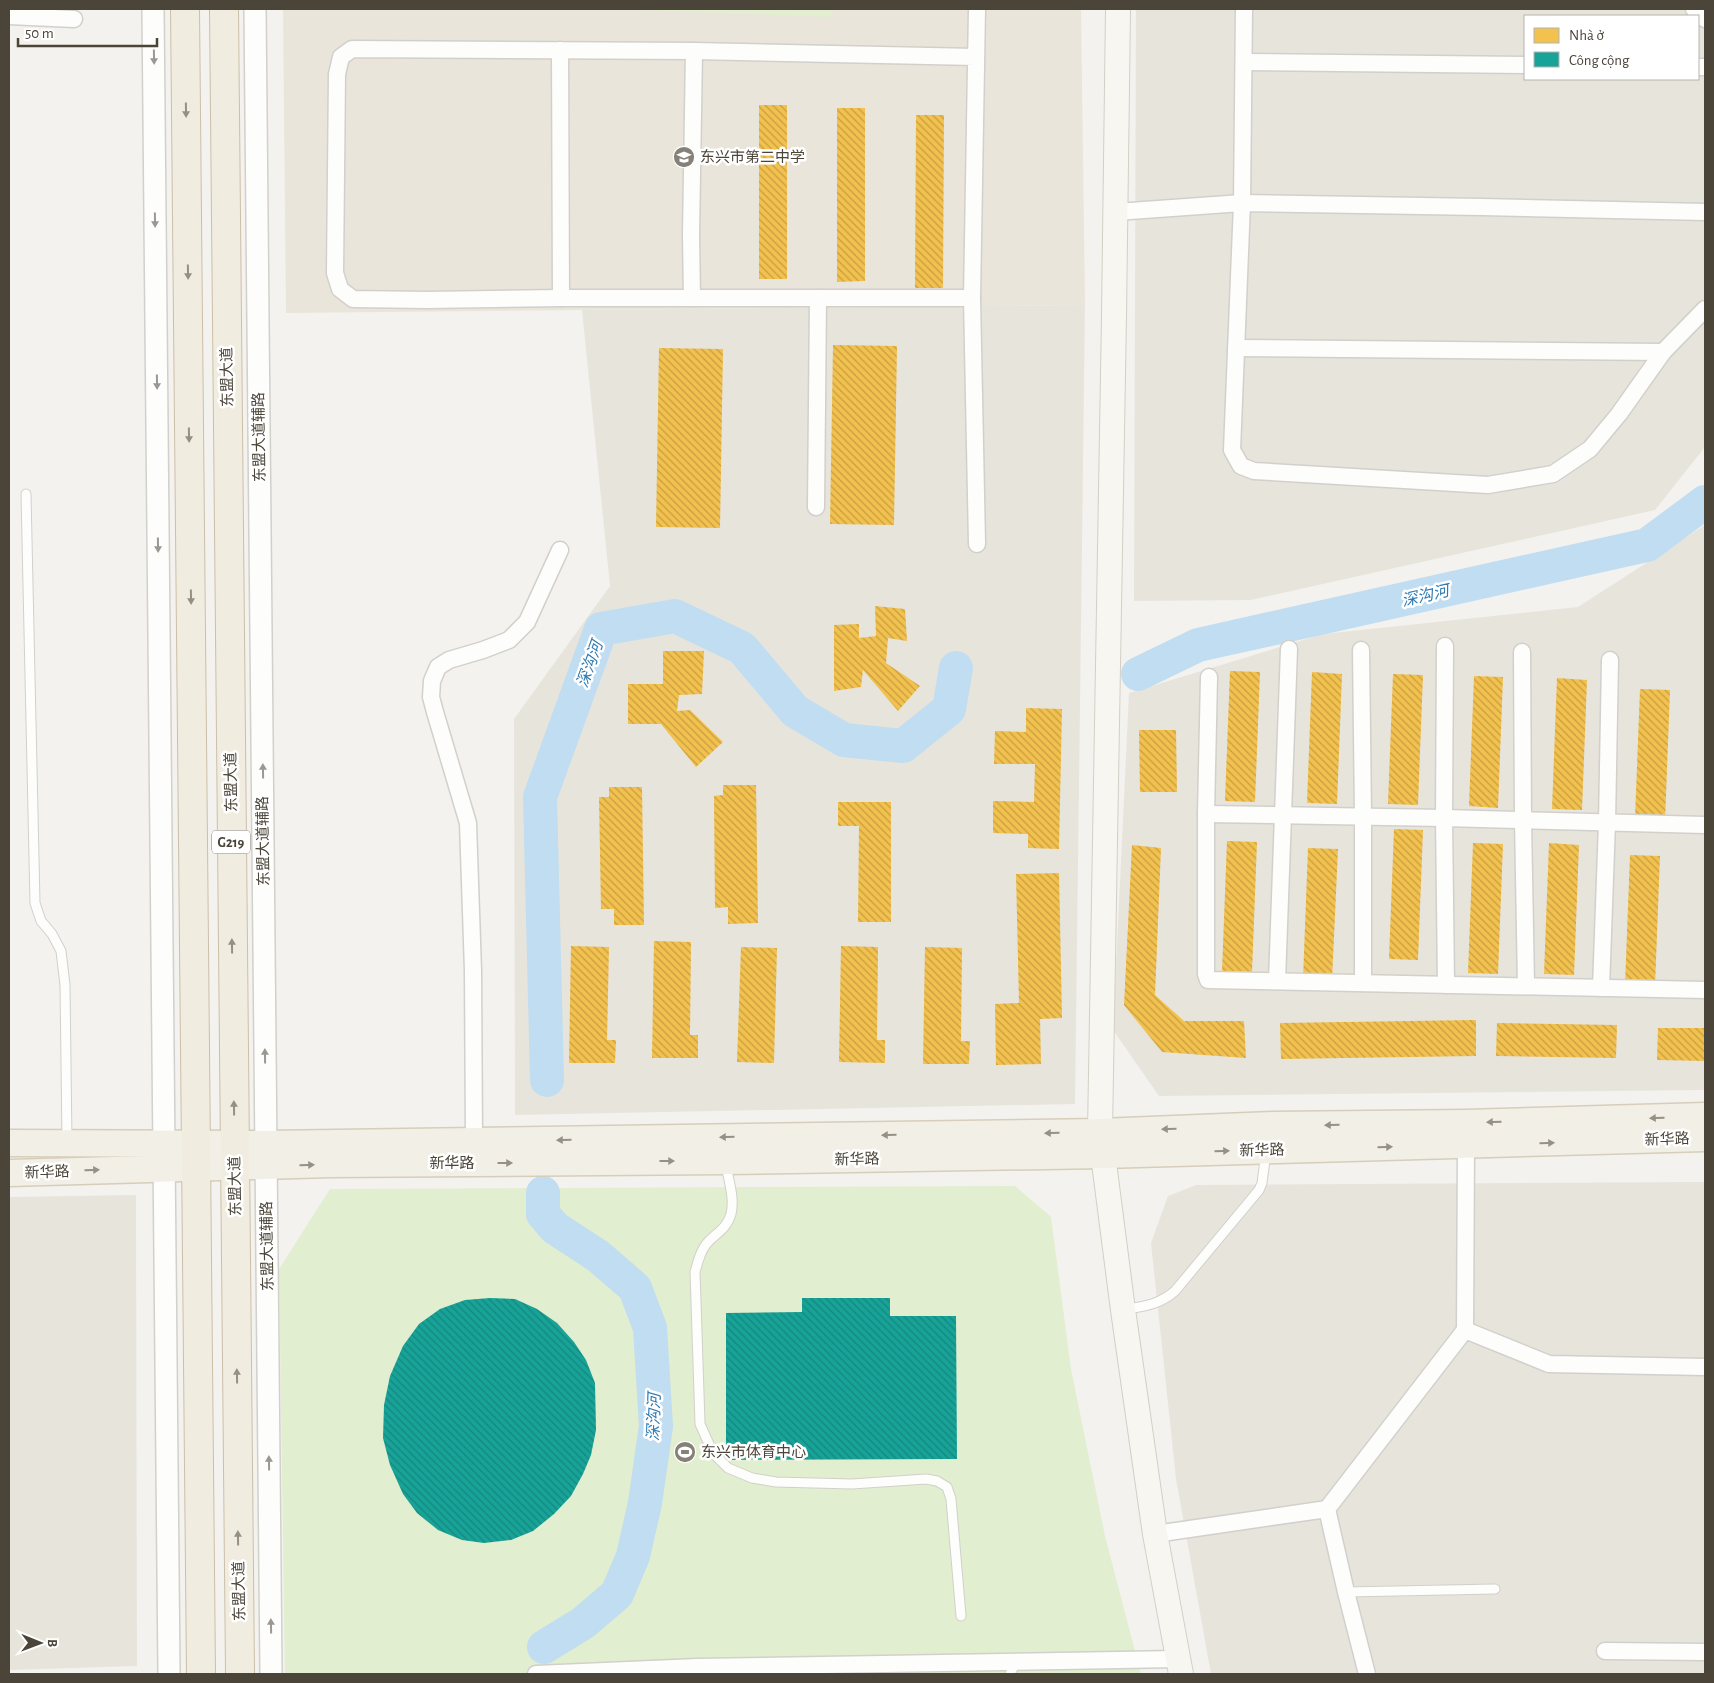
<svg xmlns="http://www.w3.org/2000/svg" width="1714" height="1683" font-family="'Alegreya Sans','Noto Sans SC',sans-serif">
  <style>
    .residential { fill: #e7e4dc; fill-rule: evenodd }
    .education { fill: #eae5da }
    .pitch { fill: #e1eecf }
    .homes { fill: url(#homes-back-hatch) }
    .public { fill: url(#public-back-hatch) }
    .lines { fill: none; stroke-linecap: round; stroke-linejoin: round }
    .river { stroke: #c0ddf1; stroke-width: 34 }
    .service-casing { stroke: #d2d0cb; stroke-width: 11 }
    .minor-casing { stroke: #d2d0cb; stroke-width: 19 }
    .tertiary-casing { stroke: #d2d0cb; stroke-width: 24 }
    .secondary-casing { stroke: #d3cfc5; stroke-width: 26 }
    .primary-casing { stroke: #d6cebb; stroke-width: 29 }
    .trunk-casing { stroke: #ccbfa9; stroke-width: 30 }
    .service { stroke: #fdfdfc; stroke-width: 9 }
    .minor { stroke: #fdfdfc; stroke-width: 16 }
    .tertiary { stroke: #fdfdfc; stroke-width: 21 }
    .secondary { stroke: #f7f6f1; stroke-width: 24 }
    .primary { stroke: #f2efe6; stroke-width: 26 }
    .trunk { stroke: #f0ece0; stroke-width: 28 }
    .oneway { fill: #9b9791 }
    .oneway2 { fill: #959084 }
    .oneway3 { fill: #969187 }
    .labels { text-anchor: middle; stroke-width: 5; stroke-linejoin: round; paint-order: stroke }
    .shield { fill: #fff; stroke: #817c74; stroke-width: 1 }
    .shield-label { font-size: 14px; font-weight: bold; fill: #4b4439 }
    .poi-label { font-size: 15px; fill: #4b4439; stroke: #fff; text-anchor: start }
    .street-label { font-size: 15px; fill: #4b4439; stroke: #fff }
    .water-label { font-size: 16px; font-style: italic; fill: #2e7ab2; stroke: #fff }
  </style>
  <defs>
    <pattern id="homes-back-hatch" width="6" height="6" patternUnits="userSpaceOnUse" patternTransform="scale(1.25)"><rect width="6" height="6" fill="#f2c14e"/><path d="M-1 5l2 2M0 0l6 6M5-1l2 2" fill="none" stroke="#c69e42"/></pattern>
    <pattern id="public-back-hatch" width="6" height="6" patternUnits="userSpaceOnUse" patternTransform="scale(1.25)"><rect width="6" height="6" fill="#17a398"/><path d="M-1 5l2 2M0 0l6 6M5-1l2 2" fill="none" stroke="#17867d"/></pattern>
  </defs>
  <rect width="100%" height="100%" fill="#f4f2ee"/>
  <!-- residential -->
  <g class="residential">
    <path d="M1136 9H1705V447L1655 510 1251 600 1134 601ZM1525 16H1698V79H1525Z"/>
    <polygon points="1085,305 1075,1104 515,1115 514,719 610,586 582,310"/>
    <polygon points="1705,525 1705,1090 1159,1096 1113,1030 1129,693 1323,634 1578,607"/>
    <polygon points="1705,1182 1705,1674 1211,1674 1176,1479 1151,1243 1168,1196 1196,1185"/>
    <polygon points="136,1195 137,1666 9,1670 9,1197"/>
  </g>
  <!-- education -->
  <polygon class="education" points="283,9 1081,9 1085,305 286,313"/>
  <!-- pitch -->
  <g class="pitch">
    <polygon points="609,9 832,9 833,17"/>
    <polygon points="1015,1186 1051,1217 1071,1369 1105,1536 1141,1674 285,1674 279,1269 330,1189"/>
  </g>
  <!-- homes -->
  <g class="homes">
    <rect x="759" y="105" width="28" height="174"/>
    <polygon points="837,108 865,108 865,281 837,282"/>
    <polygon points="916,115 944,115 943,288 915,288"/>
    <polygon points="833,345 897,346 894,525 830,524"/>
    <polygon points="659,348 723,349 720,528 656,527"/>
    <polygon points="875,606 905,609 907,641 888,638 886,663 920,686 898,711 863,670 861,687 834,691 834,625 859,624 859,638 876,636"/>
    <polygon points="663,651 704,651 702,694 679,695 677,711 690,710 723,742 696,767 661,724 628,724 628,684 663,684"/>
    <polygon points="1230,671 1260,672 1255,802 1225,801"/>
    <polygon points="1312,672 1342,674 1337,804 1307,803"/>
    <polygon points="1393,674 1423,675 1418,805 1388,804"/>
    <polygon points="1474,676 1503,677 1498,808 1469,806"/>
    <polygon points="1557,678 1587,680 1582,810 1552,809"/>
    <polygon points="1640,689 1670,690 1665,821 1635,819"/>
    <polygon points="1026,708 1062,709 1059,849 1028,848 1028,834 993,833 993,801 1034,802 1035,764 994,764 995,731 1026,732"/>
    <polygon points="1139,730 1176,730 1177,792 1140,792"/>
    <polygon points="723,785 756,785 758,923 728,924 728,907 715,908 714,796 723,795"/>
    <polygon points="609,787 642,787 644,925 614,925 614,909 601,909 599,797 609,797"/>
    <polygon points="838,802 891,802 891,922 858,922 859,826 838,826"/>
    <polygon points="1394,829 1423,830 1418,960 1389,959"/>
    <polygon points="1227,841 1257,842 1252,972 1222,971"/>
    <polygon points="1473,843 1503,844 1498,974 1468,973"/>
    <polygon points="1549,843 1579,845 1574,975 1544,974"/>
    <polygon points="1132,845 1161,848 1155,995 1184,1021 1244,1021 1246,1058 1162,1052 1124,1005"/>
    <polygon points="1308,848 1338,849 1332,980 1303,979"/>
    <polygon points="1630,855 1660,856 1655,986 1625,985"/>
    <polygon points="1059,873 1062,1018 1040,1019 1041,1064 996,1065 995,1004 1019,1003 1016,874"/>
    <polygon points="654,941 691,942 690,1035 698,1035 698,1058 652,1058"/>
    <polygon points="571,946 609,947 607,1040 616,1040 615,1063 569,1063"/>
    <polygon points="841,946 878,947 877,1040 885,1040 885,1063 839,1062"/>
    <polygon points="741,947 777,948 774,1063 737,1062"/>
    <polygon points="925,947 962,948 961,1041 970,1041 969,1064 923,1064"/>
    <polygon points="1476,1020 1476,1056 1281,1059 1280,1023"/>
    <polygon points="1497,1023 1617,1025 1616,1058 1496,1056"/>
    <polygon points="1658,1028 1705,1028 1705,1061 1657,1060"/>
  </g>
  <!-- public -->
  <g class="public">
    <polygon points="490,1298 515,1299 537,1309 557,1323 574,1342 586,1360 595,1383 596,1430 591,1455 583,1474 571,1496 554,1514 533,1531 511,1540 484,1543 462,1540 438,1530 417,1513 403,1494 390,1465 383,1438 384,1405 390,1376 403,1346 419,1324 440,1309 465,1300"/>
    <polygon points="802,1298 890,1298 890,1316 956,1316 957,1459 726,1460 726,1313 802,1312"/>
  </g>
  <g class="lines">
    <!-- river -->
    <g class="river">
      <polyline points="1138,674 1198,645 1647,545 1705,502"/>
      <polyline points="547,1080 540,797 601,629 675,616 742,648 795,711 844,740 903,746 949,709 956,668"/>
      <polyline points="543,1193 543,1214 555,1228 598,1256 635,1288 650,1328 656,1426 645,1503 633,1556 617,1594 583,1623 544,1647"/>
    </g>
    <!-- service casing -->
    <g class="service-casing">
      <g id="service">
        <polyline points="26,494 35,903 41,921 52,934 61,951 65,985 67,1141"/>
        <path d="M726 1164C728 1179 735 1198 731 1214 727 1228 718 1232 709 1241 701 1249 698 1261 695 1272L700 1424 713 1453 728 1468 752 1478 776 1482 852 1484 926 1479 937 1481 947 1487 951 1499 961 1616"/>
        <path d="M1123 1310C1144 1306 1159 1305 1175 1291L1259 1190 1262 1183 1266 1152"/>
        <polyline points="1346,1592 1495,1589"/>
        <polyline points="1010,1674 1016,1661"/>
      </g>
    </g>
    <!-- minor casing -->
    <g class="minor-casing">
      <g id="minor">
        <polyline points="1244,9 1242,203 1232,450 1241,466 1254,471 1488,485 1553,474 1590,449 1619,414 1663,352 1705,309"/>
        <polyline points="1694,9 1701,12 1705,19"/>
        <polyline points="9,16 74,19"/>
        <polyline points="560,50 561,298"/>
        <polyline points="976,57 694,51 352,49 341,57 337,74 335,273 340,289 353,299 427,300 561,298 972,298 976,66 977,9"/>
        <polyline points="1244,62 1525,65"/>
        <polyline points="1698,67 1705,67"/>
        <polyline points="1116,212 1242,203 1482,207 1705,212"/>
        <polyline points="692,298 691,235 694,51"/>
        <polyline points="972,298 977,544"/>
        <polyline points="1236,348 1663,352"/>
        <polyline points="816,507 818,298"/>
        <polyline points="1445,646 1444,818 1446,985"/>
        <polyline points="1361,650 1363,817 1363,983"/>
        <polyline points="1522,652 1523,820 1526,986"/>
        <polyline points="1209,677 1206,814 1206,974 1208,980 1705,990"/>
        <polyline points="1206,814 1444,818 1705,825"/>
        <polyline points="1277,981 1289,649"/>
        <polyline points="1601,988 1607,823 1610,660"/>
        <polyline points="474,1141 473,971 468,823 435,712 431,697 432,681 438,667 449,660 483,650 509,640 527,622 560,550"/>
        <polyline points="1465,1330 1549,1364 1705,1367"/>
        <polyline points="1327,1509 1346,1592 1367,1674"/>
        <polyline points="1155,1534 1327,1509 1465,1330 1466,1145"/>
        <polyline points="1605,1651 1705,1652"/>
        <polyline points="536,1674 697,1667 1177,1659"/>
      </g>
    </g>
    <!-- tertiary casing -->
    <g class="tertiary-casing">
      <g id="tertiary">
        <polyline points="153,9 169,1674"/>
        <polyline points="255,9 271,1674"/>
      </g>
    </g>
    <!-- secondary casing -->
    <g class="secondary-casing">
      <polyline id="secondary" points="1118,9 1114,316 1100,1132 1123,1310 1155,1534 1181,1674"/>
    </g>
    <!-- primary casing -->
    <g class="primary-casing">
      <g id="primary">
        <polyline points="9,1143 266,1144 1100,1132 1272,1125 1466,1123 1705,1116"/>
        <polyline points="9,1173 330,1164 726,1161 1103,1155 1705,1138"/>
      </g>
    </g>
    <!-- trunk casing -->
    <g class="trunk-casing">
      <g id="trunk">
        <polyline points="185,9 201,1674"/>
        <polyline points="224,9 240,1674"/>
      </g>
    </g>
    <!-- service -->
    <use href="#service" class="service"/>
    <!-- minor -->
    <use href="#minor" class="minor"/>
    <!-- tertiary -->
    <use href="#tertiary" class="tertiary"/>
    <!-- secondary -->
    <use href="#secondary" class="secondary"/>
    <!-- primary -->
    <use href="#primary" class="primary"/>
    <!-- trunk -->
    <use href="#trunk" class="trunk"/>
  </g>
  <!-- one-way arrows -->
  <defs><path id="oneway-solid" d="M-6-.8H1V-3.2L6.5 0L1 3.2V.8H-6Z" transform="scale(1.25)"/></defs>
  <g class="oneway">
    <use href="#oneway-solid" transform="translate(154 57) rotate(89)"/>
    <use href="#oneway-solid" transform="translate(155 220) rotate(89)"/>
    <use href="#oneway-solid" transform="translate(157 382) rotate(89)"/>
    <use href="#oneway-solid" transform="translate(158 545) rotate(89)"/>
    <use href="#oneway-solid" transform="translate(263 771) rotate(-91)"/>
    <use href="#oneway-solid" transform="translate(265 1056) rotate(-91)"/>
    <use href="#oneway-solid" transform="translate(269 1463) rotate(-91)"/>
    <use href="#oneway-solid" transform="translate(271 1626) rotate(-91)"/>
  </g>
  <g class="oneway2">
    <use href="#oneway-solid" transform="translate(186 110) rotate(89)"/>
    <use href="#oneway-solid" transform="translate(188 272) rotate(89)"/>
    <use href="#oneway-solid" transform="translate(189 435) rotate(89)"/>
    <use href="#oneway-solid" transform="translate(191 597) rotate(89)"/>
    <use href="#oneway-solid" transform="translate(232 946) rotate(-91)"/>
    <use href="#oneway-solid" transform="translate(234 1108) rotate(-91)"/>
    <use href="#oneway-solid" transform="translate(237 1376) rotate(-91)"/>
    <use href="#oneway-solid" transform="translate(238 1538) rotate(-91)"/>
  </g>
  <g class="oneway3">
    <use href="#oneway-solid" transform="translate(1657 1118) rotate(178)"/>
    <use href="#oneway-solid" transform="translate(1494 1122) rotate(178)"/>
    <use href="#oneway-solid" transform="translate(1332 1125) rotate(179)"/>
    <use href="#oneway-solid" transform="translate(1169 1129) rotate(178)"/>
    <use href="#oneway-solid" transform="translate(1052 1133) rotate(179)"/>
    <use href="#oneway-solid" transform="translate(889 1135) rotate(179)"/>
    <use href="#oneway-solid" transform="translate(727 1137) rotate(179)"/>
    <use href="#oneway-solid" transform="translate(564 1140) rotate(179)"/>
    <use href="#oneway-solid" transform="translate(1547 1143) rotate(-2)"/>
    <use href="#oneway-solid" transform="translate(1385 1147) rotate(-1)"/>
    <use href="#oneway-solid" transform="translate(1222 1151) rotate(-2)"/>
    <use href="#oneway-solid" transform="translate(667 1161)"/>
    <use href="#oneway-solid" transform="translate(505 1163)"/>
    <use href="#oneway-solid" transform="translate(307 1165) rotate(-2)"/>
    <use href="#oneway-solid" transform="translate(92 1170) rotate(-2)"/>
  </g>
  <!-- icons -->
  <defs>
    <g id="school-disc" transform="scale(1.125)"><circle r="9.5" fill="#868178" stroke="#fff"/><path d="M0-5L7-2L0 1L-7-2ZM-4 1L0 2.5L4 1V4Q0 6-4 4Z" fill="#fff"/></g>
    <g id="stadium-disc" transform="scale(1.125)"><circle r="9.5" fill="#868178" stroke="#fff"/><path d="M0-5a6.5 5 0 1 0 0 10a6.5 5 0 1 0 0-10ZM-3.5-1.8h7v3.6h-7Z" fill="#fff"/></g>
  </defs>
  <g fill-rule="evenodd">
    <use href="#school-disc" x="684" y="157"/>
    <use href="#stadium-disc" x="685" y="1452"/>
  </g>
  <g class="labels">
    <!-- shield labels -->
    <rect class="shield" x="212" y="830.5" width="38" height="23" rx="4"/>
    <g class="shield-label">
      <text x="231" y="847">G219</text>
    </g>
    <!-- poi labels -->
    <g class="poi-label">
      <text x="700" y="162">东兴市第二中学</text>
      <text x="701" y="1457">东兴市体育中心</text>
    </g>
    <!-- street labels -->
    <g class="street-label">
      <text transform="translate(227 377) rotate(-91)" y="5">东盟大道</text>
      <text transform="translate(259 437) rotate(-91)" y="5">东盟大道辅路</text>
      <text transform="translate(231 782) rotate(-91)" y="5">东盟大道</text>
      <text transform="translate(263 841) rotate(-91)" y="5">东盟大道辅路</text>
      <text transform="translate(1667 1139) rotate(-2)" y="5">新华路</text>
      <text transform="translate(1262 1150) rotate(-1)" y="5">新华路</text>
      <text transform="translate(857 1159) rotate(-1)" y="5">新华路</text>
      <text x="452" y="1168">新华路</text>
      <text transform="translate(47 1172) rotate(-2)" y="5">新华路</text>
      <text transform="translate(235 1186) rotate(-91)" y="5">东盟大道</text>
      <text transform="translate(267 1246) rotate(-91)" y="5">东盟大道辅路</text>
      <text transform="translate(239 1591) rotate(-91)" y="5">东盟大道</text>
    </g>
    <!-- water labels -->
    <g class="water-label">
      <text transform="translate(1425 595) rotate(-13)" y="6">深沟河</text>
      <text transform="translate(589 664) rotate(-70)" y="6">深沟河</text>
      <text transform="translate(653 1417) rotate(-88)" y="6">深沟河</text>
    </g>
  </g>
  <!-- border -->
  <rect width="1714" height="1683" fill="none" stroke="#4b4439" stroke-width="20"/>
  <!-- legend -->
  <rect x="1524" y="15" width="175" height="65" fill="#ffffff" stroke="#b7b4b0"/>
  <rect x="1534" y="28" width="25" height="15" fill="#f2c14e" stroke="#b7b4b0"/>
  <text x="1569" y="40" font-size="15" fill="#4b4439">Nhà ở</text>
  <rect x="1534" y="52" width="25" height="15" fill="#17a398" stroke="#b7b4b0"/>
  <text x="1569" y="65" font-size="15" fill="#4b4439">Công cộng</text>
  <!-- north arrow -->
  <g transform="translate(40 1643) rotate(91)" stroke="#ffffff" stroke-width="4" paint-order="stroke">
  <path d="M0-4L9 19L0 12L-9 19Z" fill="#4b4439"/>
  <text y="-8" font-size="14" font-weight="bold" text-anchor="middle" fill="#4b4439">B</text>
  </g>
  <!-- scale -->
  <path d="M18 38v8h139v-8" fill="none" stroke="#4b4439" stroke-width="2.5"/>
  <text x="25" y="38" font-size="15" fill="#4b4439" stroke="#ffffff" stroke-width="4" paint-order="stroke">50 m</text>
</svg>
